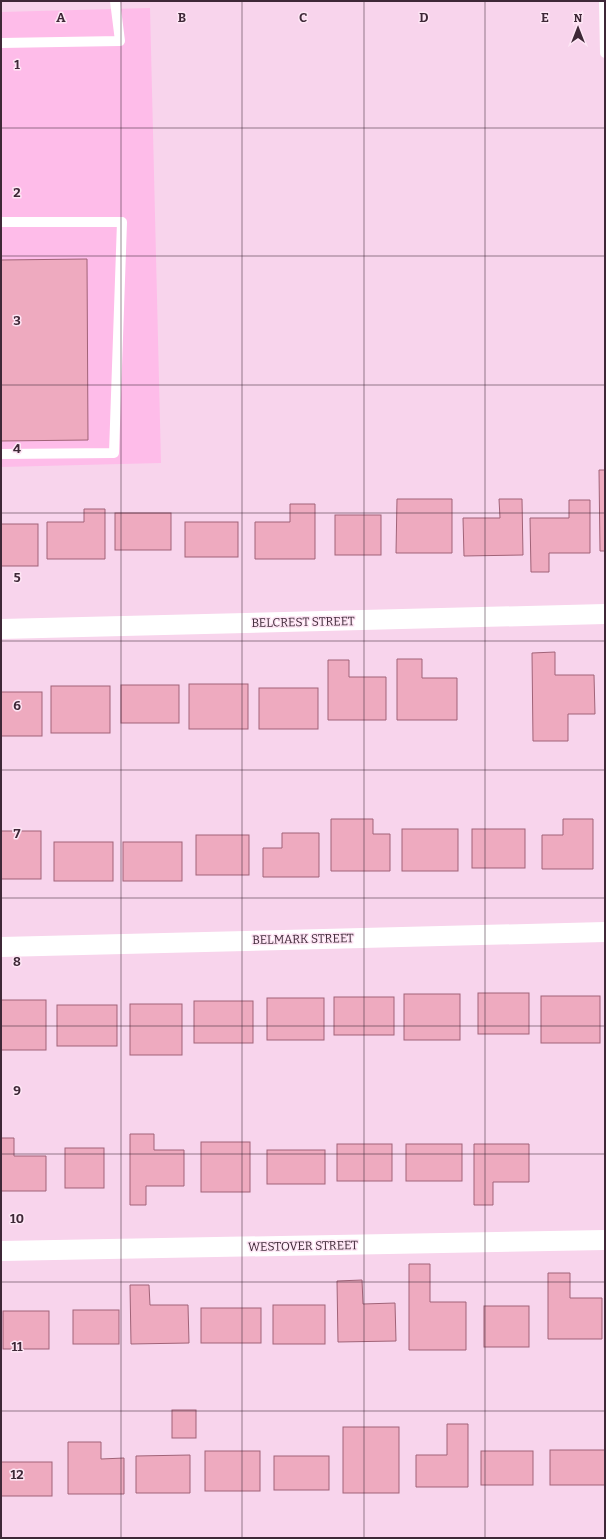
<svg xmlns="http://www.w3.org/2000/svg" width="606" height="1539" font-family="Bitter,serif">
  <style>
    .built { fill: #febce9 }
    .building { fill: #eeaabf; stroke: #a16378 }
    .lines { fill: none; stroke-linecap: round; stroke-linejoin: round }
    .lane { stroke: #fff; stroke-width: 10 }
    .street { stroke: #fff; stroke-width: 20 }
    .grid { fill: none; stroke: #3e2837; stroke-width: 1; stroke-opacity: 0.55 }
    .labels { text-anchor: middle; stroke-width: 3; stroke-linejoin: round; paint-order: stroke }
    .street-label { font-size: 12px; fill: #3e2837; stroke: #fee6f5 }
    .grid-label { font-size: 13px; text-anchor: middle; font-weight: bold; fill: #3e2837; stroke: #fee6f5; stroke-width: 3; stroke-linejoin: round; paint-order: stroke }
  </style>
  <rect width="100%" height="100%" fill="#f8d4ec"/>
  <!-- built -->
  <polygon class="built" points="150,8 161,463 1,467 1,12"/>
  <!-- building -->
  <g class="building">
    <polygon points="87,259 88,440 1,441 1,260"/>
    <polygon points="599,470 605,470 605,551 600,551"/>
    <polygon points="397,499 452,499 452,553 396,553"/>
    <polygon points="499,499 522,499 523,555 464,556 463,518 500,518"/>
    <polygon points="569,500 590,500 590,553 549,553 549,572 531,572 530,518 569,518"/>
    <polygon points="290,504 315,504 315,559 255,559 255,522 290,522"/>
    <polygon points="84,509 105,509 105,559 47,559 47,522 84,522"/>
    <rect x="115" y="513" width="56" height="37"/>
    <rect x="335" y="515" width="46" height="40"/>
    <rect x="185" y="522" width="53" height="35"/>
    <rect x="1" y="524" width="37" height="42"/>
    <polygon points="555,652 555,675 594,675 595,714 568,714 568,741 533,741 532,653"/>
    <polygon points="397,659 422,659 422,678 457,678 457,720 397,720"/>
    <polygon points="328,660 349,660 349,677 386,677 386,720 328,720"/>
    <rect x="189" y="684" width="59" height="45"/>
    <rect x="121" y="685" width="58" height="38"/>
    <rect x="51" y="686" width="59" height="47"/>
    <rect x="259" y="688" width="59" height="41"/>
    <rect x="1" y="692" width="41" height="44"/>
    <polygon points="331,819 373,819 373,834 390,834 390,871 331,871"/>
    <polygon points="563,819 593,819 593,869 542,869 542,835 563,835"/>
    <rect x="402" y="829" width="56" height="42"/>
    <rect x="472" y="829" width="53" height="39"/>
    <rect x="1" y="831" width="40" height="48"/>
    <polygon points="282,833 319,833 319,877 263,877 263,848 282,848"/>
    <rect x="196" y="835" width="53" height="40"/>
    <rect x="54" y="842" width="59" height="39"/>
    <rect x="123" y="842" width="59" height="39"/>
    <rect x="478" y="993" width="51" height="41"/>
    <rect x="404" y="994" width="56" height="46"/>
    <rect x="541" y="996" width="59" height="47"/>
    <rect x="334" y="997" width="60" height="38"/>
    <rect x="267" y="998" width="57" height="42"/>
    <rect x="1" y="1000" width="45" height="50"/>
    <rect x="194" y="1001" width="59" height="42"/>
    <rect x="130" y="1004" width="52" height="51"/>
    <rect x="57" y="1005" width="60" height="41"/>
    <polygon points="130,1134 154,1134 154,1150 184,1150 184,1186 146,1186 146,1205 130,1205"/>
    <polygon points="1,1138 14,1138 14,1156 46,1156 46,1191 1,1191"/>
    <rect x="201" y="1142" width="49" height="50"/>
    <rect x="337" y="1144" width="55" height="37"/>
    <rect x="406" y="1144" width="56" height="37"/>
    <polygon points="474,1144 529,1144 529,1182 493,1182 493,1205 474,1205"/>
    <rect x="65" y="1148" width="39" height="40"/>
    <rect x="267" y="1150" width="58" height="34"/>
    <polygon points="409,1264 430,1264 430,1302 466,1302 466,1350 409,1350"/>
    <polygon points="548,1273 570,1273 570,1298 602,1298 602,1339 548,1339"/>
    <polygon points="362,1280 363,1304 395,1303 396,1341 338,1342 337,1281"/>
    <polygon points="130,1285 149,1285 150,1305 188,1305 189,1343 131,1344"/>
    <rect x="273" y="1305" width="52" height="39"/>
    <rect x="484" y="1306" width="45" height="41"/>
    <rect x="201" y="1308" width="60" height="35"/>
    <rect x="73" y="1310" width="46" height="34"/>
    <rect x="3" y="1311" width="46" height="38"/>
    <rect x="172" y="1410" width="24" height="28"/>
    <polygon points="447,1424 468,1424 468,1487 416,1487 416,1455 447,1455"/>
    <rect x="343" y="1427" width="56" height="66"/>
    <polygon points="68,1442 101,1442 101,1459 124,1458 124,1494 68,1494"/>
    <rect x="550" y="1450" width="55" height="35"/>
    <rect x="205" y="1451" width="55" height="40"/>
    <rect x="481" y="1451" width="52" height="34"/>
    <polygon points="190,1455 190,1493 136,1493 136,1456"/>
    <rect x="274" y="1456" width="55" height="34"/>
    <rect x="1" y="1462" width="51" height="34"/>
  </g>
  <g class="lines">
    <!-- lane -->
    <g class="lane">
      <polyline points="604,1 605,53"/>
      <polyline points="1,43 120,41 115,1"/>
      <polyline points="1,222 122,222 114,453 1,454"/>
    </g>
    <!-- street -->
    <g class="street">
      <polyline points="1,629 605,614"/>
      <polyline points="1,947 605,932"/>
      <polyline points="1,1251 605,1240"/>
    </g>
  </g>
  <!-- grid -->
  <path class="grid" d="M121 1V1538M242 1V1538M364 1V1538M485 1V1538M1 128H605M1 256H605M1 385H605M1 513H605M1 641H605M1 770H605M1 898H605M1 1026H605M1 1154H605M1 1282H605M1 1411H605"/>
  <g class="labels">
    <!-- street labels -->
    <g class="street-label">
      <text transform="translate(303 622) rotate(-1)" y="4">BELCREST STREET</text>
      <text transform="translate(303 939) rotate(-1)" y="4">BELMARK STREET</text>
      <text transform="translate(303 1246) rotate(-1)" y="4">WESTOVER STREET</text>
    </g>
  </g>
  <g class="grid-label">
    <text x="61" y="22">A</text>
    <text x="182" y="22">B</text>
    <text x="303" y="22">C</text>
    <text x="424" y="22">D</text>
    <text x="545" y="22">E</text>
    <text x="17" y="69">1</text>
    <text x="17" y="197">2</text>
    <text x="17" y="325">3</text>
    <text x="17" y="453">4</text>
    <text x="17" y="582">5</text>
    <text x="17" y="710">6</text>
    <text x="17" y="838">7</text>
    <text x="17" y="966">8</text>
    <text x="17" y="1095">9</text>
    <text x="17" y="1223">10</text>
    <text x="17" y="1351">11</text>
    <text x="17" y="1479">12</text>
  </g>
  <!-- border -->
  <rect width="606" height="1539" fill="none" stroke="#3e2837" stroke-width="4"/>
  <!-- north arrow -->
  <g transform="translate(578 28)" stroke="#fee6f5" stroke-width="3" paint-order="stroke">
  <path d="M0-3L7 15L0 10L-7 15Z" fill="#3e2837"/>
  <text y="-6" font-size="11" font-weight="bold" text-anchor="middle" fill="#3e2837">N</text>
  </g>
</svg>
